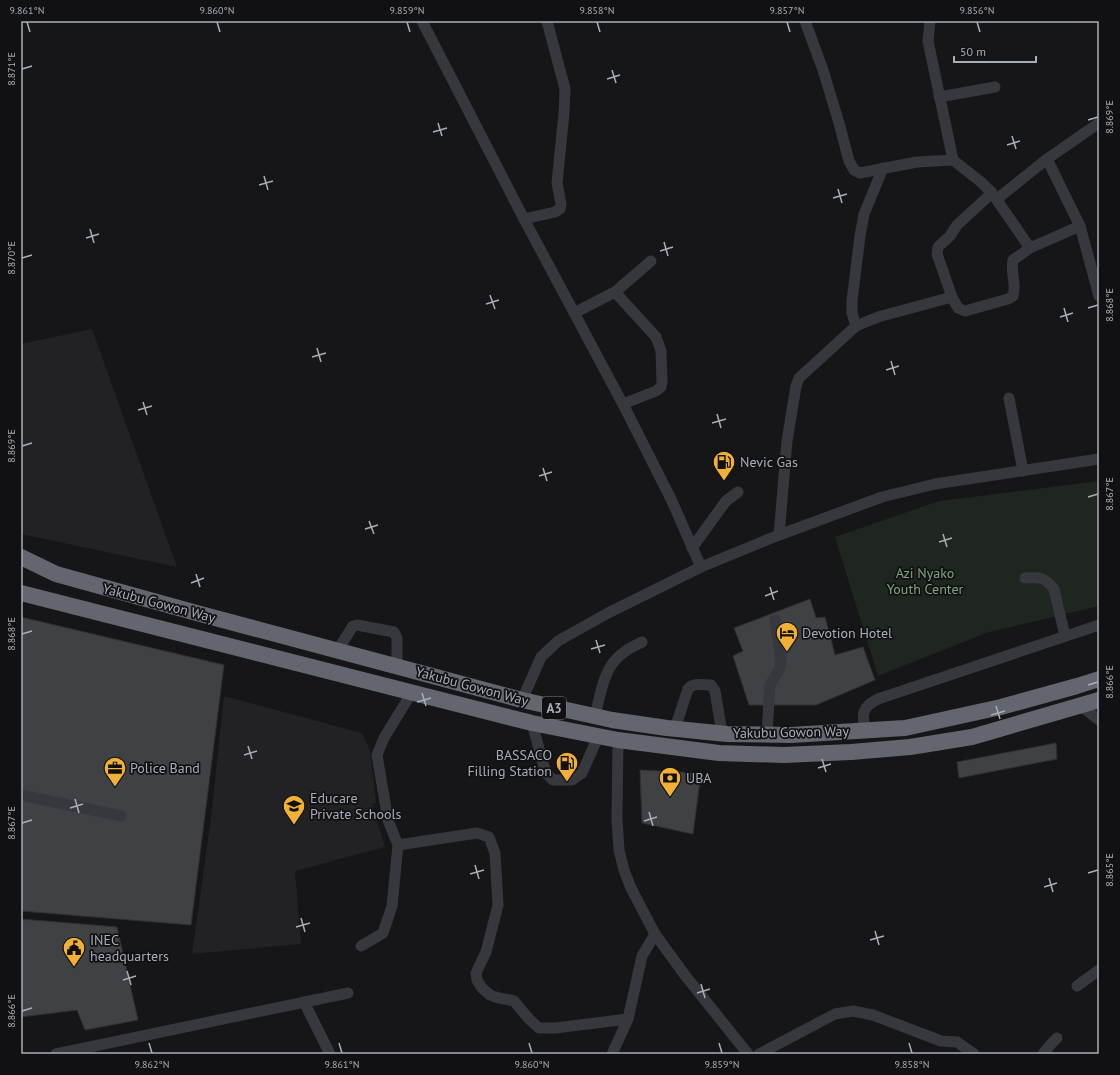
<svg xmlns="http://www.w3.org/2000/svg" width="1120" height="1075" font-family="'PT Sans',sans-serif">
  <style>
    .built { fill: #222225 }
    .green { fill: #1e261f }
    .building { fill: #404145; stroke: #303034 }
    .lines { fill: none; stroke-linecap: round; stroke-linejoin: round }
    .minor { stroke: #37383d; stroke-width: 11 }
    .highway { stroke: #63666e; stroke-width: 16 }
    .ticks { fill: none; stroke: #a8adb8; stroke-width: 1.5 }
    .labels { text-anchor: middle; stroke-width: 3.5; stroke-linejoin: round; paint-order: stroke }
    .shield { fill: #111113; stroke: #7b7e86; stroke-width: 1 }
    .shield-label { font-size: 13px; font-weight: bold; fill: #a8adb8 }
    .poi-label { font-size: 14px; fill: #a8adb8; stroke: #111113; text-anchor: start }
    .park-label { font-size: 14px; fill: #7fa381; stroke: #111113 }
    .street-label { font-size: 14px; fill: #a8adb8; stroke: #111113 }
    .neatline { fill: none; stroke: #a8adb8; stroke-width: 1.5 }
    .ticks-label { font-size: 10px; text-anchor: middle; fill: #a8adb8 }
  </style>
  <rect width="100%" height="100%" fill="#161618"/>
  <!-- built -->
  <g class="built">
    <polygon points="92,329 177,567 21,534 21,344"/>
    <polygon points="224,696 362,733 370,750 376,802 372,805 385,847 295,871 301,944 192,954 211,818"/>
  </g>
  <!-- green -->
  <polygon class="green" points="1099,481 1099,606 986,633 878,676 835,537 939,501"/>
  <!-- building -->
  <g class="building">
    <polygon points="810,599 816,618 825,617 835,655 863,647 875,680 816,705 749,705 733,656 743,651 734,628"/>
    <polygon points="21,617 224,665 191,925 21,911"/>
    <polygon points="1056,743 1057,759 959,778 957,762"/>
    <polygon points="640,770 701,773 693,834 642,823"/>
    <polygon points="21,919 117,927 138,1020 85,1030 77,1010 21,1017"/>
  </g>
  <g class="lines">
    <!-- minor -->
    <g class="minor">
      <polyline points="422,21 524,219 626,410 671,499 701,567"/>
      <polyline points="805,21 823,70 839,123 849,161 854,170 860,173 917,162 953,160 981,182 992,193 1030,248"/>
      <polyline points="930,21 928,41 953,160"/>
      <polyline points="939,97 995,87"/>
      <polyline points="1047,159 1080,226 1099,296"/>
      <path d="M992 193 957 225 950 236 938 247 937 254 952 297 958 308 965 311 1008 299 1013 296C1017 284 1010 272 1013 260L1030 248 1080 226"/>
      <polyline points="997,199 1047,159 1099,123"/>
      <polyline points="524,219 555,212 560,209 561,204 557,183 564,113 565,89 547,21"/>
      <polyline points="615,292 656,337 661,351 662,382 661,387 656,391 623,404"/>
      <polyline points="574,313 615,292 651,261"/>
      <polyline points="856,326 852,313 852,301 860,236 864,214 883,168"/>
      <polyline points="1009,398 1023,471"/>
      <polyline points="779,535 787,441 796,386 799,378 856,326 878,317 952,297"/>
      <polyline points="692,548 726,501 738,492"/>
      <path d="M1025 578C1039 577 1045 577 1054 589L1065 636"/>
      <polyline points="337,651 353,626 357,625 394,632 397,638 397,667"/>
      <polyline points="522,700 541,657 558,641 608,613 701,567 779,535 882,497 935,484 1099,459"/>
      <polyline points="1081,706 1099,720"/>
      <path d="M595 716C601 694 603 667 623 653 629 648 636 645 642 642"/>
      <polyline points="532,723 544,767 547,774 553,780 572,780 582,773 598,737"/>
      <path d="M675 728 688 689C693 682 703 685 711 685L715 691 722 733"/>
      <path d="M866 731C861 714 862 707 878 699L1099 625"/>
      <polyline points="767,734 770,685 780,668 781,662 775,620"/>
      <polyline points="618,740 617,819 619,850 624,870 631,888 655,934 684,974 748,1054"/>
      <polyline points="21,795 121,816"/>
      <polyline points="398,845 477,833 489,837 495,853 498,905 486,952 476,973 477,980 482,988 490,995 495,997 514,1001 529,1019 539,1028 555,1028 628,1019"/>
      <polyline points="361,946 383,933 392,906 398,845 388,820 377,755 384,738 412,692"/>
      <polyline points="1077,986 1099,970"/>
      <polyline points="304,1002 330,1054"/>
      <polyline points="56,1054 348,993"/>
      <polyline points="612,1054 628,1019 642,956 655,934"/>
      <polyline points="759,1054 835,1014 853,1011 873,1015 941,1041 957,1042 974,1054"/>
      <polyline points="1043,1054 1051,1044 1057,1038"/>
    </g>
    <!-- highway -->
    <g class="highway">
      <polyline points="21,557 56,574 193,612 522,700 612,720 667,728 727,734 791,735 905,728 1001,707 1077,686 1099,679"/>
      <polyline points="21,593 532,723 618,740 719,753 784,755 851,752 910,747 972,737 1099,700"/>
    </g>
  </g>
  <!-- ticks -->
  <path class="ticks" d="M27 22 30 32M217 22 220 32M407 22 410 32M597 22 600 32M787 22 790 32M977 22 980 32M22 69 32 66M612 70 616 83M607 79 620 75M1088 120 1098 117M438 123 442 136M433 132 447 128M1012 136 1016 149M1007 145 1020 141M264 176 268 190M259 185 273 181M838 189 842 203M833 198 847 194M90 229 94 243M86 238 99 234M664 242 668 256M660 251 673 247M22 258 32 255M490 295 495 309M486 304 499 300M1064 308 1068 322M1088 308 1098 305M1060 317 1073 313M317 348 321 362M312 357 326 353M891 361 895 375M886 370 899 366M143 402 147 415M138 410 152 406M717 414 721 428M712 423 726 419M22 446 32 443M543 468 547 481M539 476 552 472M1088 497 1098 494M369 521 374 534M365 529 378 525M943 534 947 547M939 542 952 538M196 574 200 587M191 583 204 578M770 587 774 600M765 596 778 591M22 634 32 631M596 640 600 653M591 649 605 645M1088 685 1098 682M422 693 426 706M417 702 431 698M996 706 1000 719M991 715 1005 711M248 746 252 759M244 755 257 751M822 759 826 772M818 768 831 764M75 799 79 813M70 808 83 804M649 812 653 826M644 821 657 817M22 823 32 820M475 865 479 879M1088 873 1098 870M470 874 484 870M1049 878 1053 892M1044 887 1057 883M301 918 305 932M296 927 310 923M875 931 879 945M870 940 884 936M127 971 131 985M123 980 136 976M701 984 705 998M697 993 710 989M22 1011 32 1008M149 1043 152 1053M339 1043 342 1053M529 1043 532 1053M719 1043 722 1053M909 1043 912 1053"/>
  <!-- icons -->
  <defs>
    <g id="fuel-pin" transform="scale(1.15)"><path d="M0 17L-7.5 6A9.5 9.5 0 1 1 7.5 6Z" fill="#f2b134" stroke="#111113"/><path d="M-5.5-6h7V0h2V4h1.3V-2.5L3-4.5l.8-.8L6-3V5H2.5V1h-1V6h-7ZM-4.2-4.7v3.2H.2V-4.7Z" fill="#111"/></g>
    <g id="hotel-pin" transform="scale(1.15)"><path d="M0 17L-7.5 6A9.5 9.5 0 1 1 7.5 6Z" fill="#f2b134" stroke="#111113"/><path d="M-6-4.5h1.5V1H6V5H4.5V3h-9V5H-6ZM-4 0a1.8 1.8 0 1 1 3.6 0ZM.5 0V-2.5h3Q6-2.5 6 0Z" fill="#111"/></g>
    <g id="office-pin" transform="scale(1.15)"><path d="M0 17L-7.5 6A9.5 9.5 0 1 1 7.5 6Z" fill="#f2b134" stroke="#111113"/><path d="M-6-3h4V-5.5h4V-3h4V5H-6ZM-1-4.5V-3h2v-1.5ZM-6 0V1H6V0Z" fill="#111"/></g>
    <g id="bank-pin" transform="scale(1.15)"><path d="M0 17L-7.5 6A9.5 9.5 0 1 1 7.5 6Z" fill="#f2b134" stroke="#111113"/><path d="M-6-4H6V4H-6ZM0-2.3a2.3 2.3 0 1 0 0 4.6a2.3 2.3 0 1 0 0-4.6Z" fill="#111"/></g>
    <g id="school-pin" transform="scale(1.15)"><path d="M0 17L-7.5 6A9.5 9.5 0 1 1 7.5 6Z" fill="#f2b134" stroke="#111113"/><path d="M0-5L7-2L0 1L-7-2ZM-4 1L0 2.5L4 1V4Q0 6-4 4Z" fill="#111"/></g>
    <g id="civic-pin" transform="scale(1.15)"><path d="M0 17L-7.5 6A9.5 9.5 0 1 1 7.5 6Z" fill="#f2b134" stroke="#111113"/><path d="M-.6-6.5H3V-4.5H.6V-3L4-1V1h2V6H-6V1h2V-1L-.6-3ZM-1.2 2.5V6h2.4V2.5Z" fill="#111"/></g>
  </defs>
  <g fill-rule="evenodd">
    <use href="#fuel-pin" x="724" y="462"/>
    <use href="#hotel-pin" x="787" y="633"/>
    <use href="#fuel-pin" x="567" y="763"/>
    <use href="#office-pin" x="115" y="768"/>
    <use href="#bank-pin" x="670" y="778"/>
    <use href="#school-pin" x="294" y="806"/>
    <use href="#civic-pin" x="74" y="948"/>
  </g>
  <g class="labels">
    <!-- shield labels -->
    <rect class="shield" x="542" y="697" width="24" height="22" rx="3"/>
    <g class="shield-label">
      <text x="554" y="713">A3</text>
    </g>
    <!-- poi labels -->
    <g class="poi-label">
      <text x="740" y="467">Nevic Gas</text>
      <text x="802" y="638">Devotion Hotel</text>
      <text x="552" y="760" text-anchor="end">BASSACO<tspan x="552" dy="16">Filling Station</tspan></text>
      <text x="130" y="773">Police Band</text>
      <text x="686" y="783">UBA</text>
      <text x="310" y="803">Educare<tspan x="310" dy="16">Private Schools</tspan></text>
      <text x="90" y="945">INEC<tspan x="90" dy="16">headquarters</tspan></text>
    </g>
    <!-- park labels -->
    <g class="park-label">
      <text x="925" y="578">Azi Nyako<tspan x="925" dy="16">Youth Center</tspan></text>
    </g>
    <!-- street labels -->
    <g class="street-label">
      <text transform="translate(159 603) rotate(15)" y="5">Yakubu Gowon Way</text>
      <text transform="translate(472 686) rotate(15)" y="5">Yakubu Gowon Way</text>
      <text transform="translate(791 732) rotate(-1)" y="5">Yakubu Gowon Way</text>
    </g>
  </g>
  <!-- border -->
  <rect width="1120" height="1075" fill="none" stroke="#111113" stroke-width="44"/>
  <!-- scale -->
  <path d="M954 56v6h82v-6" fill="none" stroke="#a8adb8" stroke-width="2"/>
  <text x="960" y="56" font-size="12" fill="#a8adb8" stroke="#111113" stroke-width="3" paint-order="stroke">50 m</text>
  <rect x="22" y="22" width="1076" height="1031" class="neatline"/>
  <g class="ticks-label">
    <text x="27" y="14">9.861°N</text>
    <text x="217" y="14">9.860°N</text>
    <text x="407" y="14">9.859°N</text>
    <text x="597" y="14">9.858°N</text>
    <text x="787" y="14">9.857°N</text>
    <text x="977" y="14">9.856°N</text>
    <text transform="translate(11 69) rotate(-90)" y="4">8.871°E</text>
    <text transform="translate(1109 117) rotate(-90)" y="4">8.869°E</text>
    <text transform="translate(11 258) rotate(-90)" y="4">8.870°E</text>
    <text transform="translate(1109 305) rotate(-90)" y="4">8.868°E</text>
    <text transform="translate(11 446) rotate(-90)" y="4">8.869°E</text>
    <text transform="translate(1109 494) rotate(-90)" y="4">8.867°E</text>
    <text transform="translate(11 634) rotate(-90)" y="4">8.868°E</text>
    <text transform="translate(1109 682) rotate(-90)" y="4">8.866°E</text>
    <text transform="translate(11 823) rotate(-90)" y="4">8.867°E</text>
    <text transform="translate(1109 870) rotate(-90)" y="4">8.865°E</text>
    <text transform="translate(11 1011) rotate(-90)" y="4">8.866°E</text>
    <text x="152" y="1068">9.862°N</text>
    <text x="342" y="1068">9.861°N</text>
    <text x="532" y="1068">9.860°N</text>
    <text x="722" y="1068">9.859°N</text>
    <text x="912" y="1068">9.858°N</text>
  </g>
</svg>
